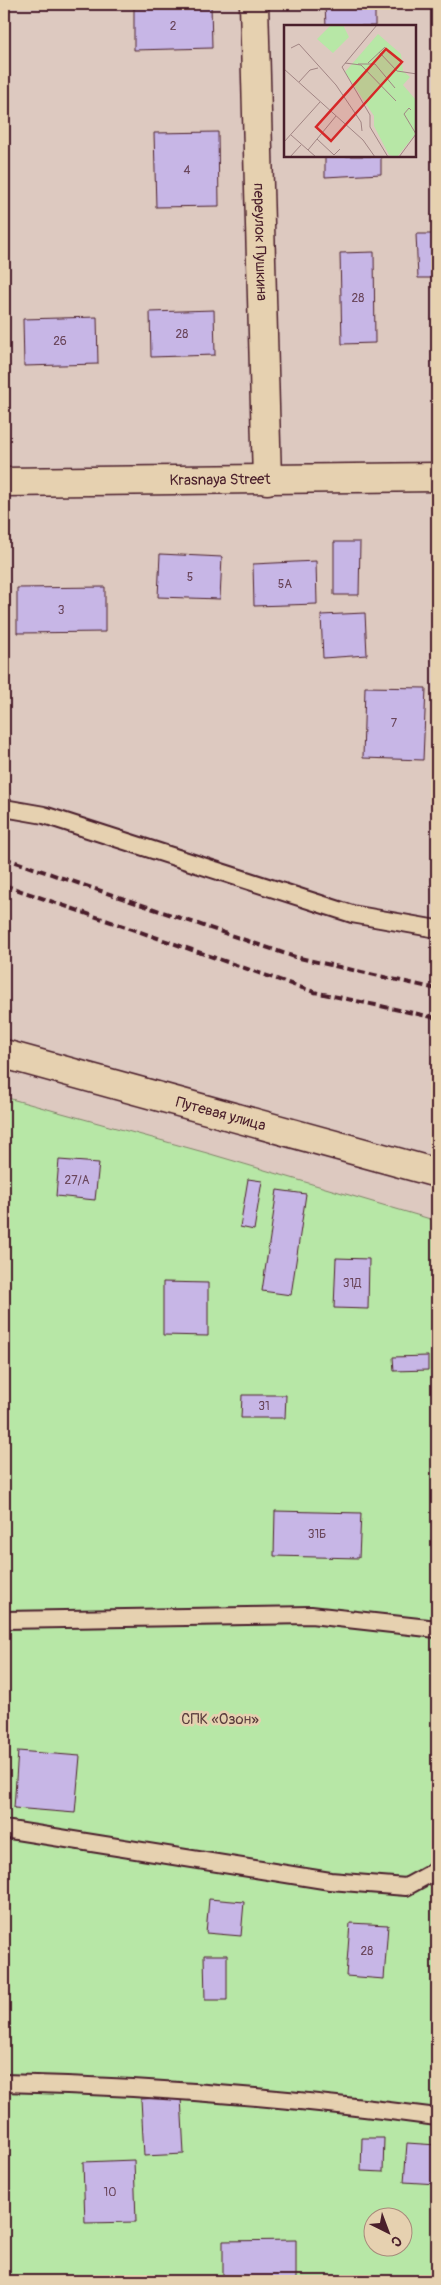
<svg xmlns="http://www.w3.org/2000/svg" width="441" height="2285" font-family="Pangolin,sans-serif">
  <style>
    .green { fill: #b7e7a6; stroke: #808368; fill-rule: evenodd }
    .building { fill: #c7b6e6; stroke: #4a1f2b }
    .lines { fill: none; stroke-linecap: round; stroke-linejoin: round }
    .service-casing { stroke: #4a1f2b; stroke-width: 20 }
    .minor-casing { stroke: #4a1f2b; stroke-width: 31 }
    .secondary-casing { stroke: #4a1f2b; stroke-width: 31 }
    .service { stroke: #e6d1b0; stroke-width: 16 }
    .minor { stroke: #e6d1b0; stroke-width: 28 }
    .secondary { stroke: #e6d1b0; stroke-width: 28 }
    .rail { stroke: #4a1f2b; stroke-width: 4; stroke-dasharray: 8 4; stroke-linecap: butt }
    .labels { text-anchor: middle; stroke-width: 5; stroke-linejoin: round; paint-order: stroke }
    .number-label { font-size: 12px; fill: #69455a }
    .street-label { font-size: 15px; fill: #4a1f2b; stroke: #e6d1b0 }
    .park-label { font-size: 15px; fill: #5a3d3d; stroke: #e6d1b0 }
    .inset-road { fill: none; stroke: #a28584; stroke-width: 1 }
    .view { fill: #d62828; fill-opacity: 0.15; stroke: #d62828; stroke-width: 2.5 }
    .inset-edge { fill: none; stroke: #4a1f2b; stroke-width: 2.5 }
  </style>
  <rect width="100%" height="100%" fill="#ddc9c0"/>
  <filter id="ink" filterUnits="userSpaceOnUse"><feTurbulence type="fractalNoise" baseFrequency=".02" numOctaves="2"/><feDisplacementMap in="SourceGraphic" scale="10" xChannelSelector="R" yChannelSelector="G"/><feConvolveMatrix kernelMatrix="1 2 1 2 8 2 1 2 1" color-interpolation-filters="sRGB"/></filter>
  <g filter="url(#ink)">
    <!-- green -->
    <path class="green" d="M4 1097 207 1153 437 1221V2281H4ZM374 2218H404V2248H374Z"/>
    <!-- building -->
    <g class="building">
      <polygon points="134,4 211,4 212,48 134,50"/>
      <polygon points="325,4 375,4 375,26 326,26"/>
      <polygon points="218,132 219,206 156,207 154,133"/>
      <polygon points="325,156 381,156 381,174 325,177"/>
      <polygon points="416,234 437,234 437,278 418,278"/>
      <polygon points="374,252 375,343 342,344 340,253"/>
      <polygon points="214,310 215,355 151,357 150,312"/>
      <polygon points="97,317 98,364 24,366 23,319"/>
      <polygon points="334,542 360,542 359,595 334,595"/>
      <polygon points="160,554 222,557 220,599 158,597"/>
      <polygon points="316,561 317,604 254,606 253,564"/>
      <polygon points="105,587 105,632 17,633 17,588"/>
      <polygon points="365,613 367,655 323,658 321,615"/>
      <polygon points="365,687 426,688 423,760 363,758"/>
      <polygon points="59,1160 99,1163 95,1200 56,1196"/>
      <polygon points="248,1179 262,1181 254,1230 240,1227"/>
      <polygon points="277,1190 306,1194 291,1295 262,1291"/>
      <polygon points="336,1258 369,1259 368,1309 334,1308"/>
      <polygon points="163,1282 208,1283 208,1336 163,1335"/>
      <polygon points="428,1356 428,1370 394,1371 393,1357"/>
      <polygon points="242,1395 286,1395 285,1418 241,1418"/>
      <polygon points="275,1511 361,1513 359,1558 274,1556"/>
      <polygon points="18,1751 80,1756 75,1813 14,1808"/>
      <polygon points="209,1899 244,1902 241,1936 206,1933"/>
      <polygon points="350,1923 388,1925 384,1979 346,1976"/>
      <polygon points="204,1955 227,1955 227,2000 205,2000"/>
      <polygon points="181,2097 184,2154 144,2156 141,2099"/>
      <polygon points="362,2138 384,2138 383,2172 361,2171"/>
      <polygon points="407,2143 437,2145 437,2184 404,2182"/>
      <polygon points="134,2160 136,2222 85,2223 83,2162"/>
      <polygon points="296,2240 296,2281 223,2281 223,2241"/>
    </g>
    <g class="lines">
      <!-- service casing -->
      <g class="service-casing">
        <g id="service">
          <polyline points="4,808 44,815 352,914 437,929"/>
          <polyline points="4,1620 311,1615 437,1629"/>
          <polyline points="4,1829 330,1881 406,1887 437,1870"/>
          <path d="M4 2083C149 2086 293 2098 437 2117"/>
        </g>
      </g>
      <!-- minor casing -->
      <g class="minor-casing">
        <g id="minor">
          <path id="s1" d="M254 4 267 480"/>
          <path id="s2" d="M4 1054 437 1173"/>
        </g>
      </g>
      <!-- secondary casing -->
      <g class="secondary-casing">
        <g id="secondary">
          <path id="s3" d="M4 482 437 477"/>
        </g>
      </g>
      <!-- service -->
      <use href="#service" class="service"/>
      <!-- minor -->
      <use href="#minor" class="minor"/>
      <!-- secondary -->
      <use href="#secondary" class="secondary"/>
      <!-- rail -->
      <g class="rail">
        <polyline points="4,858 295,957 437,989"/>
        <polyline points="4,885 314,992 437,1018"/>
      </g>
    </g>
  </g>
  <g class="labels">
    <!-- number labels -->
    <g class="number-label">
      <text x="173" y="30">2</text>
      <text x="187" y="174">4</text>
      <text x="358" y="302">28</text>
      <text x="182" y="338">28</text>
      <text x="60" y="345">26</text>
      <text x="190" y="581">5</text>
      <text x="285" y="588">5А</text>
      <text x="61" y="614">3</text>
      <text x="394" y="727">7</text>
      <text x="77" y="1184">27/А</text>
      <text x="352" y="1287">31Д</text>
      <text x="264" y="1410">31</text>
      <text x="317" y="1538">31Б</text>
      <text x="367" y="1955">28</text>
      <text x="110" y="2196">10</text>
    </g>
    <!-- street labels -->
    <g class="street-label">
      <text dy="5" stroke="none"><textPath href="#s1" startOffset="238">переулок Пушкина</textPath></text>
      <text dy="5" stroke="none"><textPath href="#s3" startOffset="216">Krasnaya Street</textPath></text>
      <text dy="5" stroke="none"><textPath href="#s2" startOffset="225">Путевая улица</textPath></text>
    </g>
    <!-- park labels -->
    <g class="park-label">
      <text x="220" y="1724">СПК «Озон»</text>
    </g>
  </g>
  <!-- overview -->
  <g transform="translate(284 25)">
    <rect width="132" height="132" fill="#ddc9c0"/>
    <path d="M47 0H59L65 12 49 28 33 14ZM94 9 117 29 119 46 126 52 119 60 132 75 133 107 113 132 105 130 90 101V91L61 47Z" fill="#b7e7a6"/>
    <path class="inset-road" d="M93 0 58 42 86 90V102L104 132M7 23 15 19 52 60 77 97 78 106M95 27 113 46 133 49M61 38 77 40 112 76M84 38 101 22M74 39H91L111 63M0 44 79 115 91 132M15 57 26 45 34 43M127 85 125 83 120 89 132 109M7 110 32 132M33 114 50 130 56 124M0 117 36 77M24 125 52 91M6 132 17 120M115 132 132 109"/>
    <path class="view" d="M102 24 118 37 47 116 32 102Z"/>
    <rect width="132" height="132" class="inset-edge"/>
  </g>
  <!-- margin -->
  <rect width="441" height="2285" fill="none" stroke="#e6d1b0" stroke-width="20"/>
  <rect x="10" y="10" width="421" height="2265" fill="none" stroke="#4a1f2b" stroke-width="2" filter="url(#ink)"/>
  <!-- north arrow -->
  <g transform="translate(388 2232) rotate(138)"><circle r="24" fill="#e6d1b0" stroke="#a88a7b"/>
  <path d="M0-4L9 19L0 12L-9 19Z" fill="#4a1f2b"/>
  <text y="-8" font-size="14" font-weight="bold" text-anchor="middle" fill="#4a1f2b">С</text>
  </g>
</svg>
